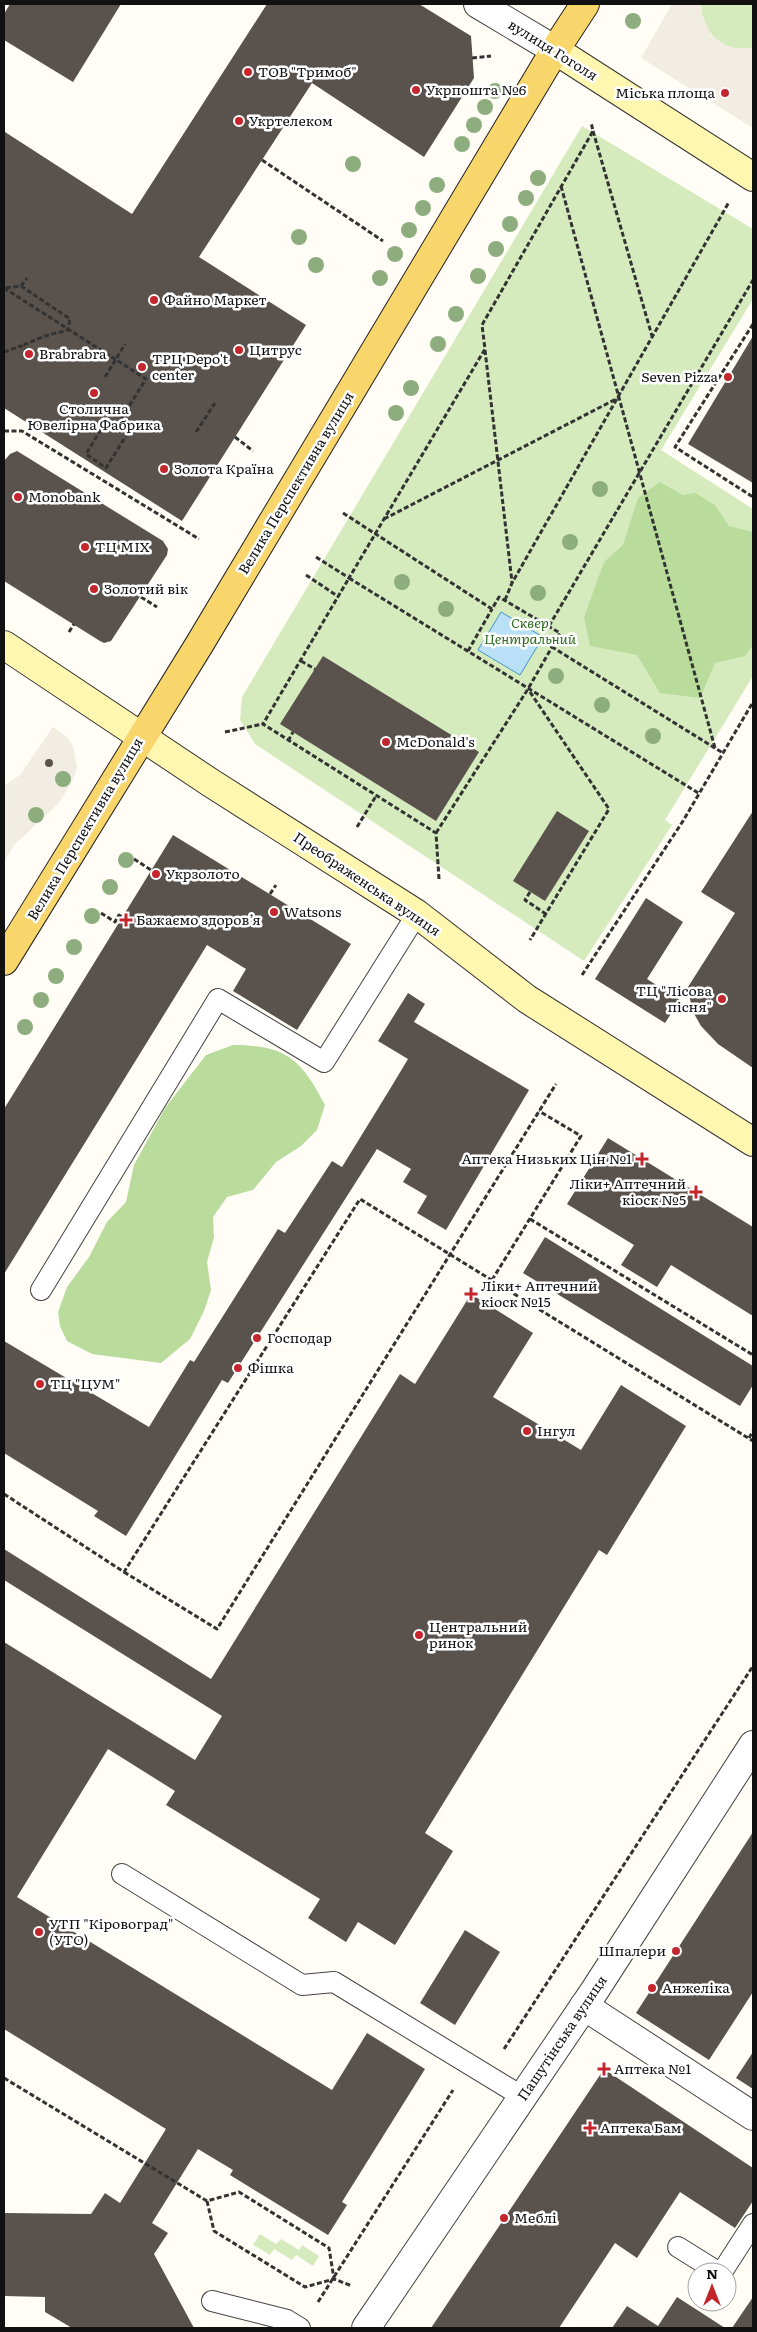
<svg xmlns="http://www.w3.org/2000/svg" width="757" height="2332" font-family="Literata,serif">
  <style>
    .green { fill: #d5ebbd }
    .forest { fill: #b9dc9c }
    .plaza { fill: #f1ede2 }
    .water { fill: #b9e0f7; stroke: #3f96cf }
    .building { fill: #5a524d }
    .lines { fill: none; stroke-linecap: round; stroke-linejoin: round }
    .lane-casing { stroke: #444; stroke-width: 22 }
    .street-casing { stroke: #444; stroke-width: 30 }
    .secondary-casing { stroke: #333; stroke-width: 30 }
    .primary-casing { stroke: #222; stroke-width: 30 }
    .path { stroke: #333; stroke-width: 3; stroke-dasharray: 5 2.5; stroke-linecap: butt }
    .lane { stroke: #fff; stroke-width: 20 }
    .street { stroke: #fff; stroke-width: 28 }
    .secondary { stroke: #fff6b0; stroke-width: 28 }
    .primary { stroke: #f9d66b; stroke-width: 28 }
    .tree { fill: #8dad7f }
    .poi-dot { fill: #c4262e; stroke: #fff; stroke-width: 2 }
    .labels { text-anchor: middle; stroke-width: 5; stroke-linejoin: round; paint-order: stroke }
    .street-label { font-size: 14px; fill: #111; stroke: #fff }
    .poi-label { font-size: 14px; fill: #111; stroke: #fff; text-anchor: start }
    .park-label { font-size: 14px; font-style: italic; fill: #2f6b1f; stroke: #fff }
  </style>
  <rect width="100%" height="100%" fill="#fffdf5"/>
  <!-- green -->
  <g class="green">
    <path d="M702 4H753V48C747 48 740 49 734 48 714 44 699 23 702 4Z"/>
    <polygon points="582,126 753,229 753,299 661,450 753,509 753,676 665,820 672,825 584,961 255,744 240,720 242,697"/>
    <polygon points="260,2234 276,2244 281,2239 299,2250 302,2245 319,2256 313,2266 296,2255 292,2260 274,2249 270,2255 253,2245"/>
  </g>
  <!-- forest -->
  <g class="forest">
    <polygon points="660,482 683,495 695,493 715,505 729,526 753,532 753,645 745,656 715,663 700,698 660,693 637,655 590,646 584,617 604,562 623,545 638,498"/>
    <path d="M233 1045C286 1045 301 1059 325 1105L317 1130 301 1146 276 1162 253 1190 227 1197 213 1217 214 1237 207 1262 211 1290 204 1311 190 1339 161 1363 92 1354 67 1341 60 1326 58 1312 67 1287 89 1257 107 1222 126 1202 134 1165 165 1108 206 1055Z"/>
  </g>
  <!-- plaza -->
  <g class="plaza">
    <polygon points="672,4 702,4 702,14 711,35 725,45 735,48 753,48 753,128 641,58"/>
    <polygon points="53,727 66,736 73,746 77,767 72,782 58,804 14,845 4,862 4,786 20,775"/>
  </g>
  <!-- water -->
  <polygon class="water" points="501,612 543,637 520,675 478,650"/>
  <!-- building -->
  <g class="building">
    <polygon points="10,4 121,4 73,82 4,40 4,14"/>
    <polygon points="267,4 419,4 471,36 474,78 424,157 312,83 199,257 306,325 182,521 4,408 4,134 5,132 132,214"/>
    <polygon points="753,336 753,483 688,444"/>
    <polygon points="17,451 163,541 168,549 167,555 111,641 104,643 100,641 4,581 4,461 10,454"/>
    <polygon points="323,656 479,752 436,821 280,724"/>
    <circle cx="49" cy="763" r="4"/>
    <polygon points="557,811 589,831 545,901 513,881"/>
    <polygon points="753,811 753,1068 718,1044 701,1026 692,1010 688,987 735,913 701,892"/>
    <polygon points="173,835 351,944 297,1030 233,991 246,969 207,945 4,1274 4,1109"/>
    <polygon points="646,898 683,922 647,979 680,1000 665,1023 595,979"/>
    <polygon points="408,993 425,1004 414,1022 529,1090 446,1230 417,1213 427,1196 403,1182 411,1169 377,1149 228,1383 222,1380 126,1536 94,1516 98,1511 4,1453 4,1341 149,1427 190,1360 194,1362 278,1229 285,1233 332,1161 342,1167 390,1089 408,1059 378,1041"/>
    <polygon points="608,1138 753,1227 753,1316 671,1265 657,1287 621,1265 634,1245 567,1204"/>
    <polygon points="545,1237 753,1366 753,1385 740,1406 523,1273"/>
    <polygon points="471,1294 533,1333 493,1397 581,1450 621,1385 686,1426 607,1555 599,1550 425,1833 453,1851 395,1945 358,1922 346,1942 308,1918 320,1899 166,1805 175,1791 108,1749 17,1897 332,2090 367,2033 425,2069 342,2202 347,2205 328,2235 230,2175 233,2170 198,2149 152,2223 168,2233 154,2254 194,2328 72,2328 45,2312 45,2297 4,2296 4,2213 91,2214 105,2193 120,2203 166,2129 4,2029 4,1642 195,1760 222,1716 4,1580 4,1549 211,1679 400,1374 415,1384"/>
    <polygon points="753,1832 753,1992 709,2060 636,2013"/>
    <polygon points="465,1930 500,1952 455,2025 420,2003"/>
    <polygon points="753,2052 753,2089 736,2078"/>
    <polygon points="604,2069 753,2168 753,2201 735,2228 680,2192 637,2258 615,2243 559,2328 431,2328"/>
    <polygon points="677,2297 725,2328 612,2328 627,2306 658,2326"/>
    <polygon points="753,2297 753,2328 732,2328"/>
  </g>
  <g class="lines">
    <!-- lane casing -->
    <g class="lane-casing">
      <g id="lane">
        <polyline points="41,1290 218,999 324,1062 417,914"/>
        <polyline points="122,1874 302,1985 334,1982 523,2097"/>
        <polyline points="678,2247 718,2272"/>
        <polyline points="722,2272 753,2224"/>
        <polyline points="212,2301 287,2320 300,2328"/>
      </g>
    </g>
    <!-- street casing -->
    <g class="street-casing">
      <g id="street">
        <polyline points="478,4 555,50"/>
        <polyline points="584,2006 753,2116"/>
        <polyline points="366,2328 595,1990 753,1745"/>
      </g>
    </g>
    <!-- secondary casing -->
    <g class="secondary-casing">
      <g id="secondary">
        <polyline points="555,50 753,177"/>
        <polyline points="4,645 211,783 417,914 527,999 753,1142"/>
      </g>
    </g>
    <!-- primary casing -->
    <g class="primary-casing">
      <polyline id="primary" points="4,961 199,645 555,50 585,4"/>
    </g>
    <!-- path -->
    <g class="path">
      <polyline points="472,58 491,56"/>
      <polyline points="593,131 652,336"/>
      <polyline points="262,160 383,241"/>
      <polyline points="561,186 715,748"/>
      <polyline points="21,286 27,278"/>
      <polyline points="4,288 146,379 115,429"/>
      <polyline points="6,288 21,286 70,319 68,330 45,336 21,346"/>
      <polyline points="753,324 675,447 753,497"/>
      <polyline points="485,350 512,582"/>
      <polyline points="4,352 21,346 31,354"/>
      <polyline points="105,377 125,344"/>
      <polyline points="105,423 86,454 106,468 126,436"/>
      <polyline points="4,431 22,431 199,539"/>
      <polyline points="196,432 215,403"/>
      <polyline points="235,437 253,451"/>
      <polyline points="343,513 492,609 499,597 560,633 552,647 723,753"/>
      <polyline points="384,519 618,398"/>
      <polyline points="316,557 349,578 485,349 482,325 593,131 591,122"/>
      <polyline points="306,575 339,597"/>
      <polyline points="141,597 157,607"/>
      <polyline points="505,600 512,583 729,202"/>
      <polyline points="549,626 753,280"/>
      <polyline points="69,632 74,624"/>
      <polyline points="468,651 492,609"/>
      <polyline points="301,661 315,669"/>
      <polyline points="530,692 609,809 530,940"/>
      <polyline points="225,732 263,724"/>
      <polyline points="288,741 293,732"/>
      <polyline points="357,827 376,796"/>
      <polyline points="436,833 528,689 552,647"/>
      <polyline points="134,859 151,870"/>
      <polyline points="439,879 436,833 263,724 349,578 700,794"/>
      <polyline points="530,892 525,900 546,914"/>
      <polyline points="270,894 276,885"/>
      <polyline points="101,913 115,922 119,915 122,917"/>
      <polyline points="582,975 683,821 753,702"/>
      <polyline points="530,1219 753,1355"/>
      <polyline points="492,1280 581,1136 539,1111"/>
      <polyline points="749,1438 753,1431"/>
      <polyline points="4,1494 124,1572 360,1199 753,1441"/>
      <polyline points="124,1572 217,1629 556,1084"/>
      <polyline points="504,2049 753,1666"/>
      <polyline points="4,2078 207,2201 239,2192 329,2248 334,2279"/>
      <polyline points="207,2201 214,2231 305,2287 334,2279 352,2286"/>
      <polyline points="318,2302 453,2090"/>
    </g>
    <!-- lane -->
    <use href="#lane" class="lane"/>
    <!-- street -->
    <use href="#street" class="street"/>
    <!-- secondary -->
    <use href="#secondary" class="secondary"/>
    <!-- primary -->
    <use href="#primary" class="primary"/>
  </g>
  <!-- trees -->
  <g class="tree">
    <circle cx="633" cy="21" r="8"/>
    <circle cx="495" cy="91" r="8"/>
    <circle cx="485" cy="107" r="8"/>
    <circle cx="474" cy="125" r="8"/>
    <circle cx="462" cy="144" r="8"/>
    <circle cx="353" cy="164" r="8"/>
    <circle cx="538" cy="178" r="8"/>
    <circle cx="437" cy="185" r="8"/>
    <circle cx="526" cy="198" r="8"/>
    <circle cx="423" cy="208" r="8"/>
    <circle cx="510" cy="224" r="8"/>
    <circle cx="409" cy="230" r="8"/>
    <circle cx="299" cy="237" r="8"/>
    <circle cx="496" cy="249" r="8"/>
    <circle cx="395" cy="254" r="8"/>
    <circle cx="316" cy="265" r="8"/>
    <circle cx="478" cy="276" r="8"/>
    <circle cx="380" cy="278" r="8"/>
    <circle cx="456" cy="314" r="8"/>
    <circle cx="438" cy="344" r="8"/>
    <circle cx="411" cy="388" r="8"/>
    <circle cx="396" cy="413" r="8"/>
    <circle cx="600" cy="489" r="8"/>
    <circle cx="570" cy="542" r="8"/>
    <circle cx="402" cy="582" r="8"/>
    <circle cx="538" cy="593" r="8"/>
    <circle cx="446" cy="609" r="8"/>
    <circle cx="556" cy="676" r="8"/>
    <circle cx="602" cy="705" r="8"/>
    <circle cx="653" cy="736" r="8"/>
    <circle cx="63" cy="779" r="8"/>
    <circle cx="36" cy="815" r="8"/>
    <circle cx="126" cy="860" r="8"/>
    <circle cx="110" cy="887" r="8"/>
    <circle cx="92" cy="916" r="8"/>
    <circle cx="74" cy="947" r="8"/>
    <circle cx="56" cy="976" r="8"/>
    <circle cx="41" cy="1000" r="8"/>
    <circle cx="25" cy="1027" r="8"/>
  </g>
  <!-- markers -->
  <g class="poi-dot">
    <circle cx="248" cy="72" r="5"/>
    <circle cx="416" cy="90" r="5"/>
    <circle cx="725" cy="93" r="5"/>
    <circle cx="239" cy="121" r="5"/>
    <circle cx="154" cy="300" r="5"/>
    <circle cx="239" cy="350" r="5"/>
    <circle cx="29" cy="354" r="5"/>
    <circle cx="142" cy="367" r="5"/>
    <circle cx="728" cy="377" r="5"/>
    <circle cx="94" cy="393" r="5"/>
    <circle cx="164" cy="469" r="5"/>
    <circle cx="18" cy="497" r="5"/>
    <circle cx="85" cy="547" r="5"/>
    <circle cx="94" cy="589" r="5"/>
    <circle cx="386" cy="742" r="5"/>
    <circle cx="156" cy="874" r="5"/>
    <circle cx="274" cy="912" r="5"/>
    <path d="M123.5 912.5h5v5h5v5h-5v5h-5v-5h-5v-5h5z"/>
    <circle cx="722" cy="999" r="5"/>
    <path d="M639.5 1151.5h5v5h5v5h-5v5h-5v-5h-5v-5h5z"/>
    <path d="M693.5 1184.5h5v5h5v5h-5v5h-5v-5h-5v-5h5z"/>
    <path d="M468.5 1286.5h5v5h5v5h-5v5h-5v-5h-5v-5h5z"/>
    <circle cx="257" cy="1338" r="5"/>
    <circle cx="238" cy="1368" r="5"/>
    <circle cx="40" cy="1384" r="5"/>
    <circle cx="527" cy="1431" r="5"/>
    <circle cx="419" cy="1635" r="5"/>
    <circle cx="39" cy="1932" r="5"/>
    <circle cx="676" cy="1951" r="5"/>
    <circle cx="652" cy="1988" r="5"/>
    <path d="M601.5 2061.5h5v5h5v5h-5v5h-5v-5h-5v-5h5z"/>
    <path d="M587.5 2120.5h5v5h5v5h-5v5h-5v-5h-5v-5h5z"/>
    <circle cx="504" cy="2218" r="5"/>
  </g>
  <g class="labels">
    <!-- street labels -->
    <g class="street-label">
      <text transform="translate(553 50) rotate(32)" y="5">вулиця Гоголя</text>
      <text transform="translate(296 483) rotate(-59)" y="5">Велика Перспективна вулиця</text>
      <text transform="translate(85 829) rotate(-59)" y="5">Велика Перспективна вулиця</text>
      <text transform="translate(367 884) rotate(34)" y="5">Преображенська вулиця</text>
      <text transform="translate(562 2038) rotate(-56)" y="5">Пашутінська вулиця</text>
    </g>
    <!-- poi labels -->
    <g class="poi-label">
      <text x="258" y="77">ТОВ "Тримоб"</text>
      <text x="426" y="95">Укрпошта №6</text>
      <text x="715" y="98" text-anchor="end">Міська площа</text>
      <text x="249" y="126">Укртелеком</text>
      <text x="164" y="305">Файно Маркет</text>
      <text x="249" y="355">Цитрус</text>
      <text x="39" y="359">Brabrabra</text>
      <text x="152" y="364">ТРЦ Depo't<tspan x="152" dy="16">center</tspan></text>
      <text x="718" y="382" text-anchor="end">Seven Pizza</text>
      <text x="94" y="414" text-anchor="middle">Столична<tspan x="94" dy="16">Ювелірна Фабрика</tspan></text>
      <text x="174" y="474">Золота Країна</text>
      <text x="28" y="502">Monobank</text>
      <text x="95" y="552">ТЦ MIX</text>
      <text x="104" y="594">Золотий вік</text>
      <text x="396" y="747">McDonald's</text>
      <text x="166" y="879">Укрзолото</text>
      <text x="284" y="917">Watsons</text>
      <text x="136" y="925">Бажаємо здоровʼя</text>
      <text x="712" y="996" text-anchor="end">ТЦ "Лісова<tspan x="712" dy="16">пісня"</tspan></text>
      <text x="632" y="1164" text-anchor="end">Аптека Низьких Цін №1</text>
      <text x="686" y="1189" text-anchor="end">Ліки+ Аптечний<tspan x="686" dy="16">кіоск №5</tspan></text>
      <text x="481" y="1291">Ліки+ Аптечний<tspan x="481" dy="16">кіоск №15</tspan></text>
      <text x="267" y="1343">Господар</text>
      <text x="248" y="1373">Фішка</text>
      <text x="50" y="1389">ТЦ "ЦУМ"</text>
      <text x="537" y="1436">Інгул</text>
      <text x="429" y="1632">Центральний<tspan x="429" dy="16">ринок</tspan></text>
      <text x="49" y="1929">УТП "Кіровоград"<tspan x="49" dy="16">(УТО)</tspan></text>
      <text x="666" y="1956" text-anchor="end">Шпалери</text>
      <text x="662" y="1993">Анжеліка</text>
      <text x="614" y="2074">Аптека №1</text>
      <text x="600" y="2133">Аптека Бам</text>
      <text x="514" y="2223">Меблі</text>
    </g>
    <!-- park labels -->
    <g class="park-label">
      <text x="530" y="628">Сквер<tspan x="530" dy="16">Центральний</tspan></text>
    </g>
  </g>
  <!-- border -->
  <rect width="757" height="2332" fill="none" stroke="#111111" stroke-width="10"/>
  <!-- north arrow -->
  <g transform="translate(712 2287)"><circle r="24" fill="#ffffff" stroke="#a0a0a0"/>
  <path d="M0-4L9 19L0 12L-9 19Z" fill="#c4262e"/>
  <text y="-8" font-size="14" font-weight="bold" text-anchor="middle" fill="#111111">N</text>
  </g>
</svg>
